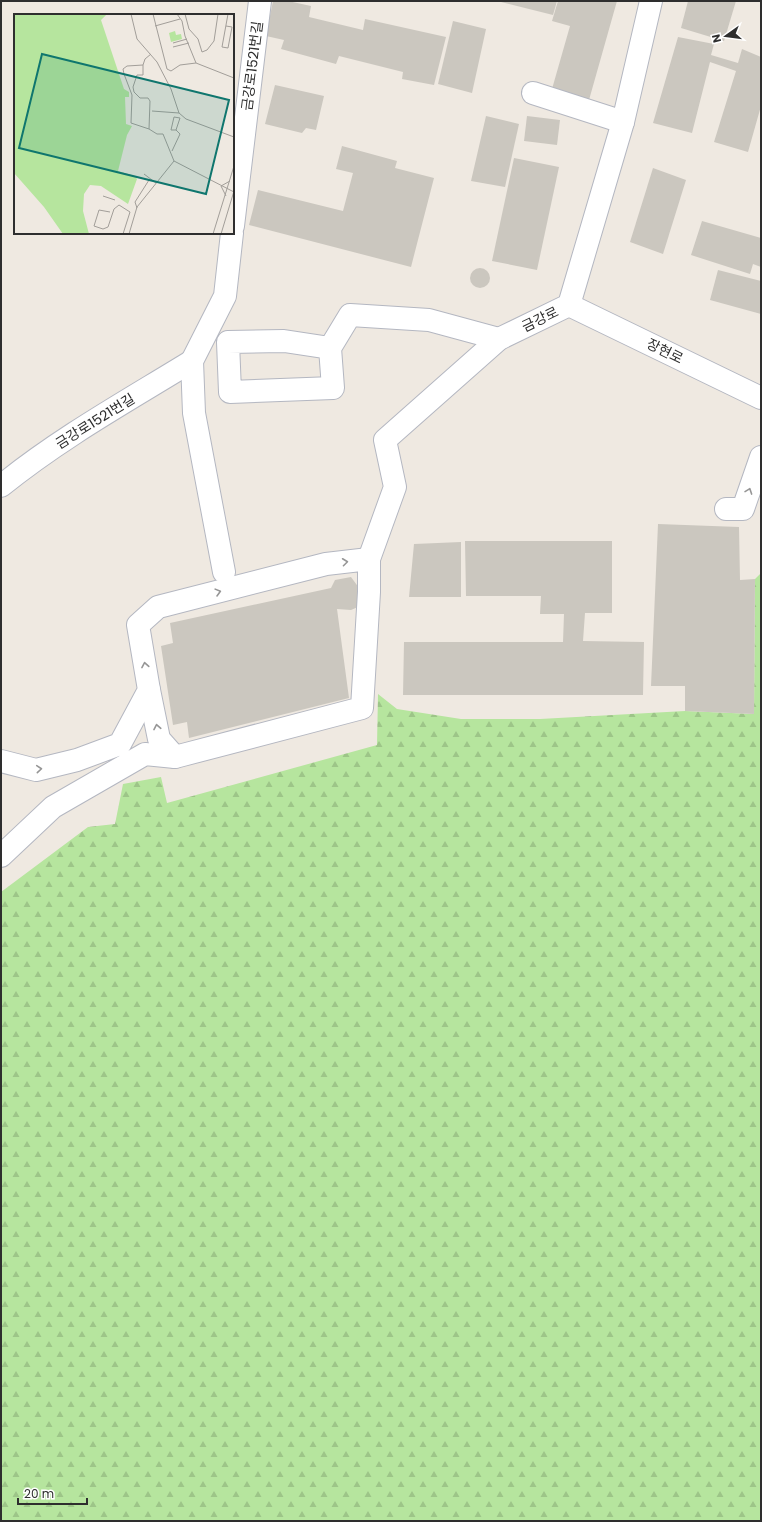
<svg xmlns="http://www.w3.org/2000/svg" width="762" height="1522" font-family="Poppins,'Noto Sans KR',sans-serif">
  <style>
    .forest { fill: url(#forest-firs) }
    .building { fill: #cbc7bf }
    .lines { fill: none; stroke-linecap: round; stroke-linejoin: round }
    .minor-casing { stroke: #b4b7c1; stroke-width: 24 }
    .minor { stroke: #fff; stroke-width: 22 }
    .oneway { stroke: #969696 }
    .labels { text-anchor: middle; stroke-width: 3; stroke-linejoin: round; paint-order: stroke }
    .street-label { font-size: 14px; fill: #2e2e2e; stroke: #fff }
    .inset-road { fill: none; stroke: #a29e99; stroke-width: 1 }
    .view { fill: #0f766e; fill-opacity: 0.15; stroke: #0f766e; stroke-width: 2 }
    .inset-edge { fill: none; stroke: #2e2e2e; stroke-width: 2 }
  </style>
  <defs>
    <pattern id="forest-firs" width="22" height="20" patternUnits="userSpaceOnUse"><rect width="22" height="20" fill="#b6e59e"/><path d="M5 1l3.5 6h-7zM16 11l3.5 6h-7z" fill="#9dc588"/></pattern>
  </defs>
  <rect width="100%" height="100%" fill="#efe9e1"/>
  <!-- forest -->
  <polygon class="forest" points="761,573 761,1521 1,1521 1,892 88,827 115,824 123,784 161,777 167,803 377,745 378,694 397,709 461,719 540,719 685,711 754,714 755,579"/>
  <!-- building -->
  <g class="building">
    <polygon points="273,1 288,1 311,6 309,17 363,30 365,19 446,37 434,85 402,79 403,72 339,56 336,64 281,49 284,40 266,36"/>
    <polygon points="497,1 557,1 553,15"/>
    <polygon points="558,1 617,1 589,100 552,89 570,26 552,21"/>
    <polygon points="688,1 736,1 724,41 681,28"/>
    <polygon points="453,21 486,29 472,93 438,84"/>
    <polygon points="678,37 714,44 711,55 738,63 742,49 761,57 761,106 748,152 714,142 736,71 710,62 692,133 653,123"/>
    <polygon points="275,85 324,96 316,130 306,128 302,133 265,124"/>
    <polygon points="486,116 519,124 505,187 471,181"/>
    <polygon points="527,116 560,120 557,145 524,141"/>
    <polygon points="342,146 397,161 395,168 434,178 411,267 249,225 258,190 343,211 353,173 336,169"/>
    <polygon points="514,158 559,167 537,270 492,261"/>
    <polygon points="653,168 686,180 663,254 630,242"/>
    <polygon points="702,221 761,238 761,267 753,264 750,274 691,255"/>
    <circle cx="480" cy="278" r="10"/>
    <polygon points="718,270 761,281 761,314 710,300"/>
    <polygon points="658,524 739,527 740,580 755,579 754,714 685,711 685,686 651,686"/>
    <polygon points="465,541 612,541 612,613 585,613 583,641 644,642 643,695 403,695 404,642 563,642 564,614 540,614 541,596 466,596"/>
    <polygon points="461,542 461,597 409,597 414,544"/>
    <polygon points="351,577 362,592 358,607 351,610 337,609 349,698 189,738 187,722 173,725 161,646 173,643 170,623 331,588 335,580"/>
  </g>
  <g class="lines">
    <!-- minor casing -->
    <g class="minor-casing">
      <g id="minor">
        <polyline points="533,93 623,122"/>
        <polyline points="233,226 260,1"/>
        <polyline points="569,305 761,398"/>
        <polyline points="330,348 333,388 230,392 228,342 284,341 330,348 350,315 429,320 499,339"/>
        <path d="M1 486C60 438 127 401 192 361"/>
        <polyline points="726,509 743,509 761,457"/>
        <polyline points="369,559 395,487 385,440 499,339 569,305 623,122 651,1"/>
        <polyline points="224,572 194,413 192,361 225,296 232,233"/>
        <polyline points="149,690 159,739 175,757"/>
        <polyline points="1,761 36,770 77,760 120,744 149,690 138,625 158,607 326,564 369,559 369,592 362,708 175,757 145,754 53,807 1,856"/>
      </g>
    </g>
    <!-- minor -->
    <use href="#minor" class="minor"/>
  </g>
  <!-- one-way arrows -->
  <defs><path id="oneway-chevron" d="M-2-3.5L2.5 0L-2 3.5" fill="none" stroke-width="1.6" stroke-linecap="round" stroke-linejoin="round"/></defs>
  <g class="oneway">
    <use href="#oneway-chevron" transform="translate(749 491) rotate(-70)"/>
    <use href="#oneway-chevron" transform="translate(345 562) rotate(-7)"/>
    <use href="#oneway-chevron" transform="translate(218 592) rotate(-15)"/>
    <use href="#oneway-chevron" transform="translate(145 665) rotate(-100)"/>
    <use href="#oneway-chevron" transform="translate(157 727) rotate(-101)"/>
    <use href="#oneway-chevron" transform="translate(39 769) rotate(-5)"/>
  </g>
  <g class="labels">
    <!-- street labels -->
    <g class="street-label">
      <text transform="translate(252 66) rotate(-83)" y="5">금강로1521번길</text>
      <text transform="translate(540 319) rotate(-26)" y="5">금강로</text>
      <text transform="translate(665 351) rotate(26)" y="5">장현로</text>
      <text transform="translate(95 421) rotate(-32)" y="5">금강로1521번길</text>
    </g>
  </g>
  <!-- overview -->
  <g transform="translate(14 14)">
    <rect width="220" height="220" fill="#efe9e1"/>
    <path d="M0 0H93L87 6 110 75 115 78V83H111L112 110 118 112 113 121 104 157 121 162 123 165 114 190 87 172 76 171 70 180 69 197 75 220H49L30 193 0 159Z" fill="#b6e59e"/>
    <path d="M161 17 162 21 167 20 168 25 157 28 155 19Z" fill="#b6e59e"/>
    <path class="inset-road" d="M117 0 123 25 143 48 157 75 165 99M139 0 153 55 157 57 166 51 182 49 220 64M163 0 168 7 171 22 182 49M171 0 175 15 184 25 188 38 193 36 200 27 204 0M141 12 166 5M212 12 218 13 214 34 208 33 214 0M159 29 173 25M159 33 175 29M129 51V61H123L119 73 120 78 126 84H134L136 87 135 115 117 109 118 81 110 60 109 55 113 52ZM129 51 131 45 137 40M138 97 165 99 172 105 220 123M135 115 143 120H149L160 147 220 178M158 137 166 120 162 116 166 104 160 103 157 116H162M130 160 142 169M89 182 101 186M212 182 207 172 216 167M123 194 121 188 135 166M96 198 85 196 80 212 89 215 94 213 100 195 105 191 116 198 109 220M115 220 123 193 160 147M199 220 220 152M207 220 220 177"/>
    <path class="view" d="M28 40 215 86 192 180 5 134Z"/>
    <rect width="220" height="220" class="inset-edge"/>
  </g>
  <!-- border -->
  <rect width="762" height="1522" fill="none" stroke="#2e2e2e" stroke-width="4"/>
  <!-- north arrow -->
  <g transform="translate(726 36) rotate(256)" stroke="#ffffff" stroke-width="3" paint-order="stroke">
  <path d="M0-3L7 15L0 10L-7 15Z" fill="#2e2e2e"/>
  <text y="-6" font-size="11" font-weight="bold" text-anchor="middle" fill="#2e2e2e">N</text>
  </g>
  <!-- scale -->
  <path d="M18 1498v6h69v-6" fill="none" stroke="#2e2e2e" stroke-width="2"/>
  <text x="24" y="1498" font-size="12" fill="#2e2e2e" stroke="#ffffff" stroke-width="3" paint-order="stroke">20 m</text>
</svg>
